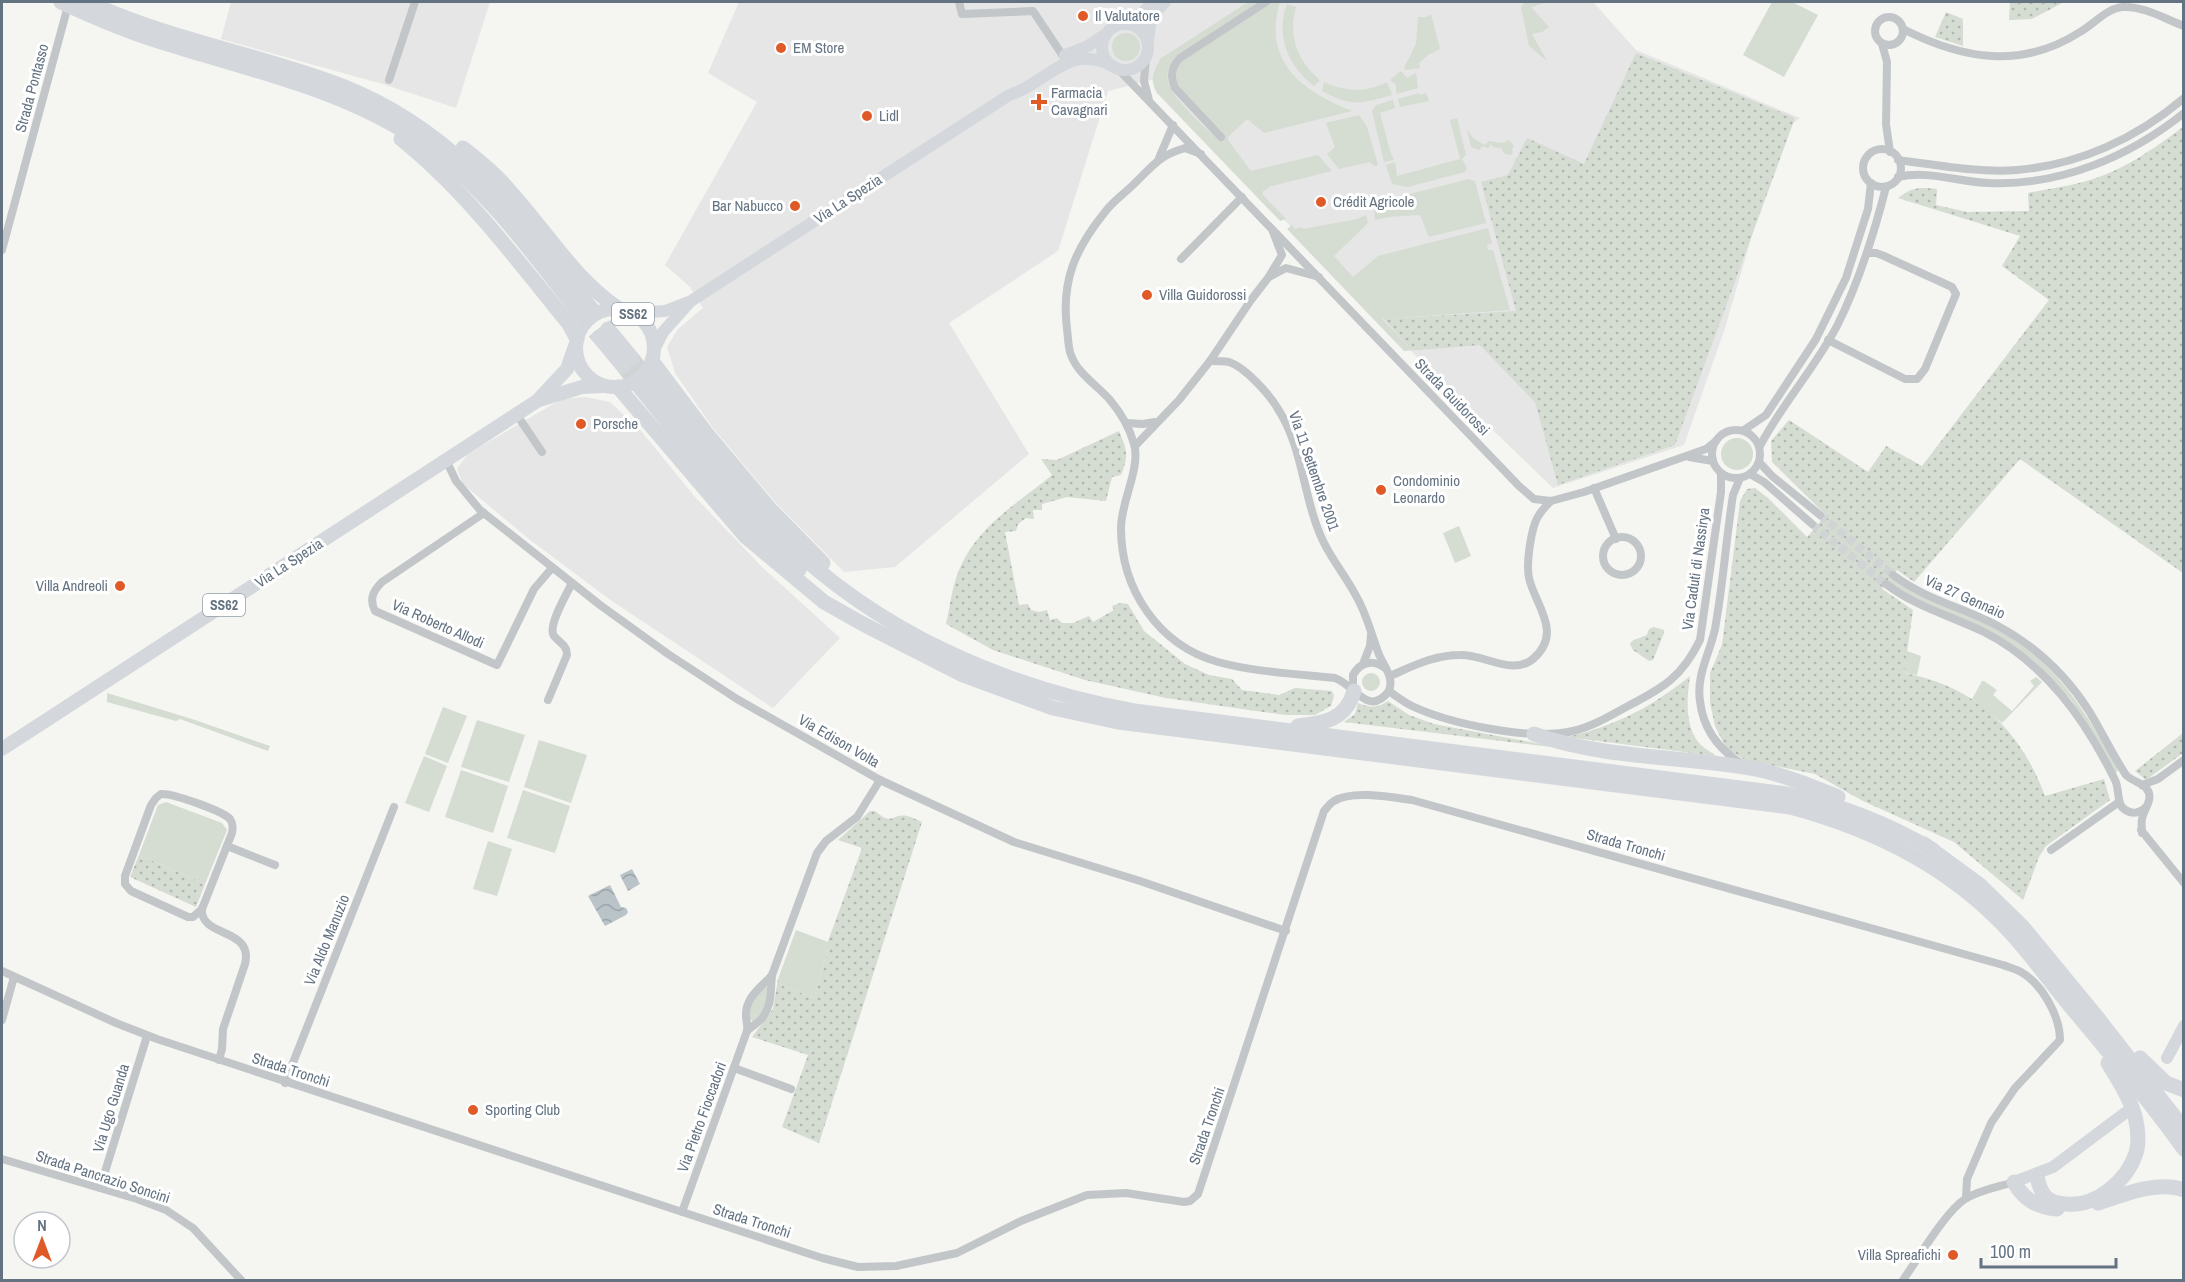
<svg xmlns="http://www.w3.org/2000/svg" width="2185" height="1282" font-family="'Archivo Narrow',sans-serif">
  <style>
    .built { fill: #e5e6e5 }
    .grass { fill: #d5dcd2 }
    .park { fill: url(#park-dots) }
    .water { fill: url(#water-waves) }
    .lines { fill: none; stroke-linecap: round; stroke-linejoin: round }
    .street-tunnel { stroke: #d1d4d5; stroke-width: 8; stroke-dasharray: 8 4; stroke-linecap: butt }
    .highway-tunnel { stroke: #d1d4d5; stroke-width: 15; stroke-dasharray: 15 8; stroke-linecap: butt }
    .street { stroke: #c2c6c9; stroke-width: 8 }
    .secondary { stroke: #d4d8dc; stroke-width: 12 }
    .primary { stroke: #d4d8dc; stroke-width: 14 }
    .highway { stroke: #d4d8dc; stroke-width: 15 }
    .poi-dot { fill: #df5a27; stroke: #fff; stroke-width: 2 }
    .labels { text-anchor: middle; stroke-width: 6; stroke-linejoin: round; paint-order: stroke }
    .shield { fill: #fff; stroke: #929da8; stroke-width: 1.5 }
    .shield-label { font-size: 14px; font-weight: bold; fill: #647382 }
    .poi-label { font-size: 15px; fill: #647382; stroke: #fff; text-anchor: start }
    .street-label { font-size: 15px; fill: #647382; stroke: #fff }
  </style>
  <defs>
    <pattern id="park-dots" width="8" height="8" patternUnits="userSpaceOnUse" patternTransform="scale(1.5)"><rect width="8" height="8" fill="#d5dcd2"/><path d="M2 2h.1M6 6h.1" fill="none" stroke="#b0b7b0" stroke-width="1.8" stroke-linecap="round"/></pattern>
    <pattern id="water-waves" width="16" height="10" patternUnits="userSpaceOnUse" patternTransform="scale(1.5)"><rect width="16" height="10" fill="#bac4c8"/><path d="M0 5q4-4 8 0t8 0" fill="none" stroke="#9ba4a8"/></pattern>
  </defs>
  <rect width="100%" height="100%" fill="#f5f5f1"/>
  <!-- built -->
  <g class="built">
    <polygon points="231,2 490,2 456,108 386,85 221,39"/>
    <polygon points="739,2 1593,2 1636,50 1800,118 1785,129 1779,143 1725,328 1684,445 1553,488 1381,322 1152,80 1108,91 1058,251 949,323 1029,454 895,567 844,572 776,503 713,428 675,373 667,347 678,329 703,308 690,287 665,265 757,102 708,73"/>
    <polygon points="585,397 610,402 642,432 695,497 761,566 840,638 773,708 609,599 529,539 463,484 457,469 468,454 562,399"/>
  </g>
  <!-- grass -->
  <g class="grass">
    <path d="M1248 2H1259L1175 57C1168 66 1165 76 1170 87 1175 100 1206 129 1218 139L1223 133 1178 86C1175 76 1176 69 1182 61L1273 2H1280C1262 61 1301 91 1352 111L1264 133 1247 119 1228 137V140L1251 171 1318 155 1332 171 1268 187V189L1263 191V195L1286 219 1280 221 1157 93C1149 80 1154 72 1160 59Z"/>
    <polygon points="1525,2 1548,2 1531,7 1549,27 1542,32 1532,34 1547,61 1529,46 1521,7"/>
    <polygon points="1772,2 1792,2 1818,15 1784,77 1743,55"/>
    <path d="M1287 4 1296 7C1288 35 1297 61 1320 80L1314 86C1288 66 1275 35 1287 4Z"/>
    <polygon points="1431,14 1440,49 1428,55 1419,63 1420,68 1406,70 1404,68 1416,44 1418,17 1426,17"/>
    <circle cx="1126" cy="47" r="14"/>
    <polygon points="1401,71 1407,78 1416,73 1418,88 1396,94 1396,85 1390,80"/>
    <path d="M1324 82C1345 92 1366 93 1387 82L1392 95C1360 104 1352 107 1322 91Z"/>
    <polygon points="1419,93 1420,95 1426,93 1429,101 1400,107 1398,99"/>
    <polygon points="1393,100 1395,108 1380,113 1390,151 1394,160 1384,162 1372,111 1376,105"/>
    <polygon points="1359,115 1367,127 1378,165 1374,166 1370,162 1339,169 1327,154 1335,147 1326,123"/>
    <polygon points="1457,118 1466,155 1462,159 1467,168 1465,172 1407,187 1392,184 1386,165 1395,162 1397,176 1460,159 1450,120"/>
    <polygon points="1467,130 1473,138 1485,145 1489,141 1502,143 1509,140 1514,146 1512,149 1513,152 1511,155 1505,154 1501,148 1493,147 1492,144 1488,148 1482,146 1479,150 1471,147"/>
    <polygon points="1469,179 1475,181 1486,223 1429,237 1420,215 1388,217 1375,220 1374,210 1391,200 1410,194"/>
    <polygon points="1366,215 1368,223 1334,256 1353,277 1378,256 1488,228 1492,243 1487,245 1488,250 1493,250 1510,310 1382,319 1408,346 1518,340 1535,402 1480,345 1404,351 1287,229 1292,225 1295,229 1301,227 1303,229 1357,219"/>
    <circle cx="1737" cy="454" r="16"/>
    <polygon points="1459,526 1471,556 1455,563 1443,533"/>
    <path d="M1891 578C1918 600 1950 608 1981 622 2052 654 2081 704 2118 769L2116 774 2071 700 2035 662 2012 645 1929 606 1888 582Z"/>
    <polygon points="1907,651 1921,656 1917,675 1904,673"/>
    <circle cx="1371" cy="682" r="9"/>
    <polygon points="2036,677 2042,682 2002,723 1972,699 1982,681 1984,681 1997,690 1993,695 2012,711 2034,686 2030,681"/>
    <polygon points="107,693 192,719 270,746 268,751 180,719 176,721 107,702"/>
    <polygon points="443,707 467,716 448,763 425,754"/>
    <polygon points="477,720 525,735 509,782 461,767"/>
    <polygon points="539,740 587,755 571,803 524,787"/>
    <polygon points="424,756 447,766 429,812 405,803"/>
    <polygon points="461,770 508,786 493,833 445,817"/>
    <polygon points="523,790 570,806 555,853 507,838"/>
    <polygon points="166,802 222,823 227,830 205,884 139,855 158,805"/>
    <polygon points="488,841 512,849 497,896 473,889"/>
    <polygon points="796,930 828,942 828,949 814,998 783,986 778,979"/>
    <path d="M765 987H767C771 999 762 1014 753 1021L749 1019 751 1002Z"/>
  </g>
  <!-- park -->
  <g class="park">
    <polygon points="2010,2 2064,2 2032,19 2009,20"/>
    <polygon points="1946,12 1963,19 1963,46 1935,37"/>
    <polygon points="1636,53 1795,118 1675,445 1558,485 1535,402 1480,345 1412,350 1384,319 1516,311 1481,182 1508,175 1527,138 1584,164"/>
    <path d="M2183 127V573L2020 459 1914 582 1897 570 1882 589 1913 610 1904 673C1975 686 2020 729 2045 796L2104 779 2110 800 2046 846 2039 857 2023 900 1954 842 1863 801 1815 774 1745 760 1726 748 1715 726 1710 703V673L1722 645 1740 501 1747 489 1755 488 1768 498 1807 537 1826 515 1772 462 1771 441 1789 420 1868 472 1886 446 1922 466 2049 300 2002 266 2020 236 1898 198C1912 187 1920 187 1937 189L1936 205 1967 212 2029 211 2028 193C2046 189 2065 187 2083 182 2121 172 2152 150 2183 127Z"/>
    <path d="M1119 431C1127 450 1129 455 1121 475L1112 477 1106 501 1067 497 1042 504V510H1033L1034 519 1026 518 1018 524 1016 531 1005 532 1019 605 1028 604 1031 610 1039 612 1047 610 1050 620 1057 618 1062 623H1073L1089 616 1093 622 1114 610 1112 606 1120 603 1128 604 1144 631 1185 664 1209 675 1232 679 1242 690 1279 695 1295 688 1332 691 1334 696 1331 706 1315 715H1285L1166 698 1085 680 993 650 946 624C950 607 952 587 959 570 977 526 1017 504 1052 475L1041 459 1057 460Z"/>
    <polygon points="1654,627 1664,630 1664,633 1653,660 1649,661 1633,650 1630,644 1632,641 1647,635 1649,629"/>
    <path d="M1690 676C1687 697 1684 728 1701 745 1705 749 1711 752 1716 756L1567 737C1615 726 1652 707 1690 676Z"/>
    <path d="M1388 701 1409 715 1434 724 1568 749 1344 722 1355 714 1358 703C1369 708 1378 708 1388 701Z"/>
    <polygon points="2183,733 2183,753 2146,780 2135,771"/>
    <path d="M870 811H875C894 827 891 813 907 816 912 817 917 820 922 822L819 1143 782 1127 808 1055 752 1037 773 1009 778 979 783 986 814 998 828 949 827 944 862 848 838 840Z"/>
    <polygon points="139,855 205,884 196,907 130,877"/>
  </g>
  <!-- water -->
  <g class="water">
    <polygon points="632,869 640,884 628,891 620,875"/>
    <polygon points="610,885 621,907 626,908 628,912 626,915 605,926 588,896"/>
  </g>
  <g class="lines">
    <!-- street-tunnel -->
    <g class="street-tunnel">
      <polyline points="1820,515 1893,575"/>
      <polyline points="1812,524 1886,584"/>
    </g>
    <!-- highway-tunnel -->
    <g class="highway-tunnel">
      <polyline points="590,307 608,329"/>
      <polyline points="580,314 599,337"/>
      <polyline points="632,358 650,381"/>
      <polyline points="623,366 641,389"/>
    </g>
    <!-- street -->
    <g class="street">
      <polyline points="959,2 962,14 1033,11 1063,56"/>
      <circle cx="1889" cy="31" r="14"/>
      <path d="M1903 29C1962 59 2021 70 2080 32 2094 24 2107 8 2123 7 2144 6 2165 19 2184 26"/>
      <polyline points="1882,44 1887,62 1886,124 1890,152"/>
      <polyline points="1146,57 1144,81 1149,100"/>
      <polyline points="1117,68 1519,486 1534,499 1551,501 1584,492 1706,449 1716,441"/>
      <polyline points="389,80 415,2"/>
      <path d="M1221 137 1175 88C1170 77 1171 67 1180 58L1266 2"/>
      <circle cx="1882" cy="168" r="19"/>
      <path d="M1201 154 1185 148C1158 156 1154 165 1134 184 1125 193 1113 201 1105 212 1075 249 1061 281 1067 329 1068 336 1068 344 1070 352 1076 373 1096 384 1110 400 1120 412 1130 429 1134 444 1141 468 1121 501 1121 528 1121 589 1158 645 1218 662 1254 672 1297 674 1335 678 1355 685 1368 718 1389 691 1395 675 1381 664 1377 649 1370 630 1366 612 1355 594 1346 577 1333 561 1324 543 1303 501 1304 449 1278 409 1270 395 1245 367 1229 362 1223 361 1216 361 1210 361"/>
      <polyline points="1159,158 1173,125"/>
      <path d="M1898 160C1938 165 1978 173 2017 170 2079 165 2137 138 2184 98"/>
      <path d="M1898 177C1928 170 1959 182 1989 183 2060 186 2129 157 2184 113"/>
      <polyline points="2,250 69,2"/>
      <polyline points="1181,259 1242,197"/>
      <polyline points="1269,277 1286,268 1319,277"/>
      <polyline points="1828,340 1905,379 1917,379 1925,369 1956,294 1952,287 1884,256 1876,253 1867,253"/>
      <polyline points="517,415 542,452"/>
      <polyline points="1126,423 1143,424 1155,422"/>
      <circle cx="1736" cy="454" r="24"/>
      <polyline points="1744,430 1766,415 1816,339 1846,278 1868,209 1871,183"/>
      <polyline points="1135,446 1179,400 1210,361 1251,300 1268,278 1282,255 1273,232"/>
      <path d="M1760 446C1782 404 1815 368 1837 326 1859 282 1874 234 1886 187"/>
      <polyline points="1689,457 1713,461"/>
      <polyline points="446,460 456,481 480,510 600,605 668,654 737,699 880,780 1014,842 1140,881 1286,931"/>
      <polyline points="1759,462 1772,476 1820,515"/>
      <polyline points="1750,474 1764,482 1812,524"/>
      <path d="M1740 478 1733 495C1726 540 1723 585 1715 629 1710 653 1696 675 1700 701 1703 728 1718 749 1742 764"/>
      <polyline points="1594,488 1616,539"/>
      <path d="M484 513 382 582C373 591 369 599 375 611L497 665 534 589 552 568"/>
      <circle cx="1622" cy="556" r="19"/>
      <path d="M1893 575C1928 601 1960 606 1996 625 2034 645 2066 675 2089 711 2102 732 2112 754 2126 775 2132 781 2140 782 2146 788 2155 798 2144 808 2142 819 2141 823 2142 829 2142 833"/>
      <path d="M1886 584C1918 608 1949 615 1984 632 2045 663 2085 719 2115 780 2119 788 2117 797 2121 806 2128 814 2137 815 2145 808"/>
      <polyline points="1363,664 1370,646 1371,635"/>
      <path d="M1390 676C1413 666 1434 655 1460 655 1484 654 1514 677 1534 658 1563 632 1535 605 1529 578 1526 564 1531 526 1539 515 1542 510 1547 505 1551 501"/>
      <path d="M1353 689V675C1360 662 1373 659 1385 668"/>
      <path d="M1389 691C1396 696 1404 702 1412 706 1450 724 1532 741 1573 731 1592 727 1611 715 1628 706 1663 688 1682 677 1700 640L1721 492V473"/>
      <path d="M548 700 567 655C567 645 560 643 554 636 547 626 567 594 572 583"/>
      <polyline points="2142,785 2158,779 2184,760"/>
      <path d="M161 794C172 793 223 811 230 819 233 824 233 827 232 833L202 909 193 917H188L131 891 125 884V876L151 805 156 798Z"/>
      <polyline points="2141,830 2184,883"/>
      <polyline points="227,846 275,865"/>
      <polyline points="2051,850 2119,802"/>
      <path d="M202 908C199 938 254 927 245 964L223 1029 222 1049 219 1060"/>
      <path d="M2 971 116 1023 157 1039 822 1258 858 1267 896 1266 957 1253 1021 1221 1087 1195 1126 1193 1184 1202 1190 1201 1198 1194 1324 811C1327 808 1330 803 1334 801 1352 790 1391 797 1412 800L2003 965C2008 967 2015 969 2021 972 2042 984 2060 1016 2060 1040L2015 1088 1991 1123 1967 1179 1966 1198"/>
      <polyline points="2,1020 14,977"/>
      <path d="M747 1031C752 1026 758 1023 762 1018 773 1004 770 991 772 975L817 853 826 841 857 817 880 780"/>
      <polyline points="734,1068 791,1089"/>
      <polyline points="285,1083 394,807"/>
      <polyline points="2,1159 137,1199 166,1210 193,1228 241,1280"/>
      <polyline points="100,1188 147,1036"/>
      <path d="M682 1212 747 1031C748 1025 746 1021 746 1016 745 997 761 988 772 975"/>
      <path d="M1903 1280C1918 1259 1945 1212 1965 1199 1979 1190 1998 1187 2014 1182"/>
    </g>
    <!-- secondary -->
    <g class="secondary">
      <polyline points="1122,24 1142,14 1152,2"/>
      <circle cx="1125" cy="47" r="23"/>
      <polyline points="1148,41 1151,17 1165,2"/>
      <polyline points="1065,55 1088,46 1106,34"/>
      <path d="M631 313 665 311 691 301 1006 97C1013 93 1021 91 1027 87 1058 69 1076 47 1113 66"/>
      <polyline points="654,350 663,332 689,303"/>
      <polyline points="2167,1058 2184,1026"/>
      <polyline points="2014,1182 2053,1167 2125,1113"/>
    </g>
    <!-- primary -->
    <g class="primary">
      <circle cx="615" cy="348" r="39"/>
      <polyline points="539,400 582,387 602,386"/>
      <polyline points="2,749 537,401 567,369 575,346"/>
    </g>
    <!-- highway -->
    <g class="highway">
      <path d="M61 2C97 19 133 34 171 45 258 72 348 91 424 144 487 188 533 254 580 314"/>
      <path d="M88 2C169 40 259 54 342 86 455 130 517 216 590 307"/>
      <path d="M401 139C466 191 517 260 569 324L577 339"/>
      <path d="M463 148C479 161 495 173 508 189 545 229 573 278 619 309"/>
      <polyline points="608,329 632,358"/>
      <polyline points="599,337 623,366"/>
      <polyline points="652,361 707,434 770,509 823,563"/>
      <path d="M650 381C692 434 733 490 781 537 878 632 1003 687 1134 711L1787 794C1839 804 1887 823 1933 850"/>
      <path d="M618 387 745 536 824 602 863 624 963 675 1053 708 1118 722 1790 807C1873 829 1951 868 2009 931 2033 957 2053 986 2076 1013 2113 1057 2150 1102 2184 1149"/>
      <path d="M641 389C691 450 738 518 799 570"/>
      <path d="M1298 726C1324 723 1346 720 1354 691"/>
      <path d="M1534 734C1604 759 1683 756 1756 769 1784 775 1811 786 1838 797"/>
      <polyline points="1924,844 1980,885 2022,926 2097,1017 2184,1129"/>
      <polyline points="2140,1058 2166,1083 2184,1090"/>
      <path d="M2037 1175C2038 1183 2040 1190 2045 1196 2051 1203 2058 1203 2066 1204 2096 1207 2127 1181 2136 1153 2139 1144 2138 1130 2136 1121 2133 1103 2118 1079 2108 1063"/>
      <path d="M2014 1182C2024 1200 2037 1207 2057 1209"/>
      <path d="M2098 1203C2123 1195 2157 1180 2184 1190"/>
    </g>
  </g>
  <!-- markers -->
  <g class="poi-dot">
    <circle cx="1083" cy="16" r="6"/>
    <circle cx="781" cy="48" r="6"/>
    <path d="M1036 93h6v6h6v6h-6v6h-6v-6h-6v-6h6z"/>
    <circle cx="867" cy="116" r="6"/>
    <circle cx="1321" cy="202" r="6"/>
    <circle cx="795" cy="206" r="6"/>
    <circle cx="1147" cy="295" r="6"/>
    <circle cx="581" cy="424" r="6"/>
    <circle cx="1381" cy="490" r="6"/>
    <circle cx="120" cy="586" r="6"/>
    <circle cx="473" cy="1110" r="6"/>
    <circle cx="1953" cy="1255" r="6"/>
  </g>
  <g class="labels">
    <!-- shield labels -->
    <g class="shield">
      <rect x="612" y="303" width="42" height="22" rx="4.5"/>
      <rect x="203" y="594" width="42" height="22" rx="4.5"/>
    </g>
    <g class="shield-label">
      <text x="633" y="319">SS62</text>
      <text x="224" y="610">SS62</text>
    </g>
    <!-- poi labels -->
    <g class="poi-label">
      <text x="1095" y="21">Il Valutatore</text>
      <text x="793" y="53">EM Store</text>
      <text x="1051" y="98">Farmacia<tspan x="1051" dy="17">Cavagnari</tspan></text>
      <text x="879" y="121">Lidl</text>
      <text x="1333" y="207">Crédit Agricole</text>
      <text x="783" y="211" text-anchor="end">Bar Nabucco</text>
      <text x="1159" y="300">Villa Guidorossi</text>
      <text x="593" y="429">Porsche</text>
      <text x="1393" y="486">Condominio<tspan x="1393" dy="17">Leonardo</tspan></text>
      <text x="108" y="591" text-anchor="end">Villa Andreoli</text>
      <text x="485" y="1115">Sporting Club</text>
      <text x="1941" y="1260" text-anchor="end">Villa Spreafichi</text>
    </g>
    <!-- street labels -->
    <g class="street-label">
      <text transform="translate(32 88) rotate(-75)" y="5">Strada Pontasso</text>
      <text transform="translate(848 199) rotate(-33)" y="5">Via La Spezia</text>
      <text transform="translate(1452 397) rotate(46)" y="5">Strada Guidorossi</text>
      <text transform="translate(1314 471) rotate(71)" y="5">Via 11 Settembre 2001</text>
      <text transform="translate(289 563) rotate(-33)" y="5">Via La Spezia</text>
      <text transform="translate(1696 569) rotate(-82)" y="5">Via Caduti di Nassirya</text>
      <text transform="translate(1965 597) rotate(24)" y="5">Via 27 Gennaio</text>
      <text transform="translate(438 624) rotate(24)" y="5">Via Roberto Allodi</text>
      <text transform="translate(839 741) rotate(30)" y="5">Via Edison Volta</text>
      <text transform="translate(1626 845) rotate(16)" y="5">Strada Tronchi</text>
      <text transform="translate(327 940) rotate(-68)" y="5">Via Aldo Manuzio</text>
      <text transform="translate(291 1070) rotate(18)" y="5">Strada Tronchi</text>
      <text transform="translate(111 1108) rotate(-73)" y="5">Via Ugo Guanda</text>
      <text transform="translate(702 1117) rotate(-70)" y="5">Via Pietro Fioccadori</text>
      <text transform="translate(1207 1126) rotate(-71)" y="5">Strada Tronchi</text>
      <text transform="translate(103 1177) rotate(18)" y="5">Strada Pancrazio Soncini</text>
      <text transform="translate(752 1221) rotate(18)" y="5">Strada Tronchi</text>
    </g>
  </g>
  <!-- border -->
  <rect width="2185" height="1282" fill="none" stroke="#647382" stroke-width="6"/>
  <!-- north arrow -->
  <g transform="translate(42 1240)"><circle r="28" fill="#ffffff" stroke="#c1c7cd" stroke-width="1.5"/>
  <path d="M0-4.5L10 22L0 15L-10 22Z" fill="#df5a27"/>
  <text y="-9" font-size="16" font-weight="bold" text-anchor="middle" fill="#647382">N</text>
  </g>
  <!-- scale -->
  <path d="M1981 1258v9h135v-9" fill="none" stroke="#647382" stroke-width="3"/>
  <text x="1990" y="1258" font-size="18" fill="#647382" stroke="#ffffff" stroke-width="4.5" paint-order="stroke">100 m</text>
</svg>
